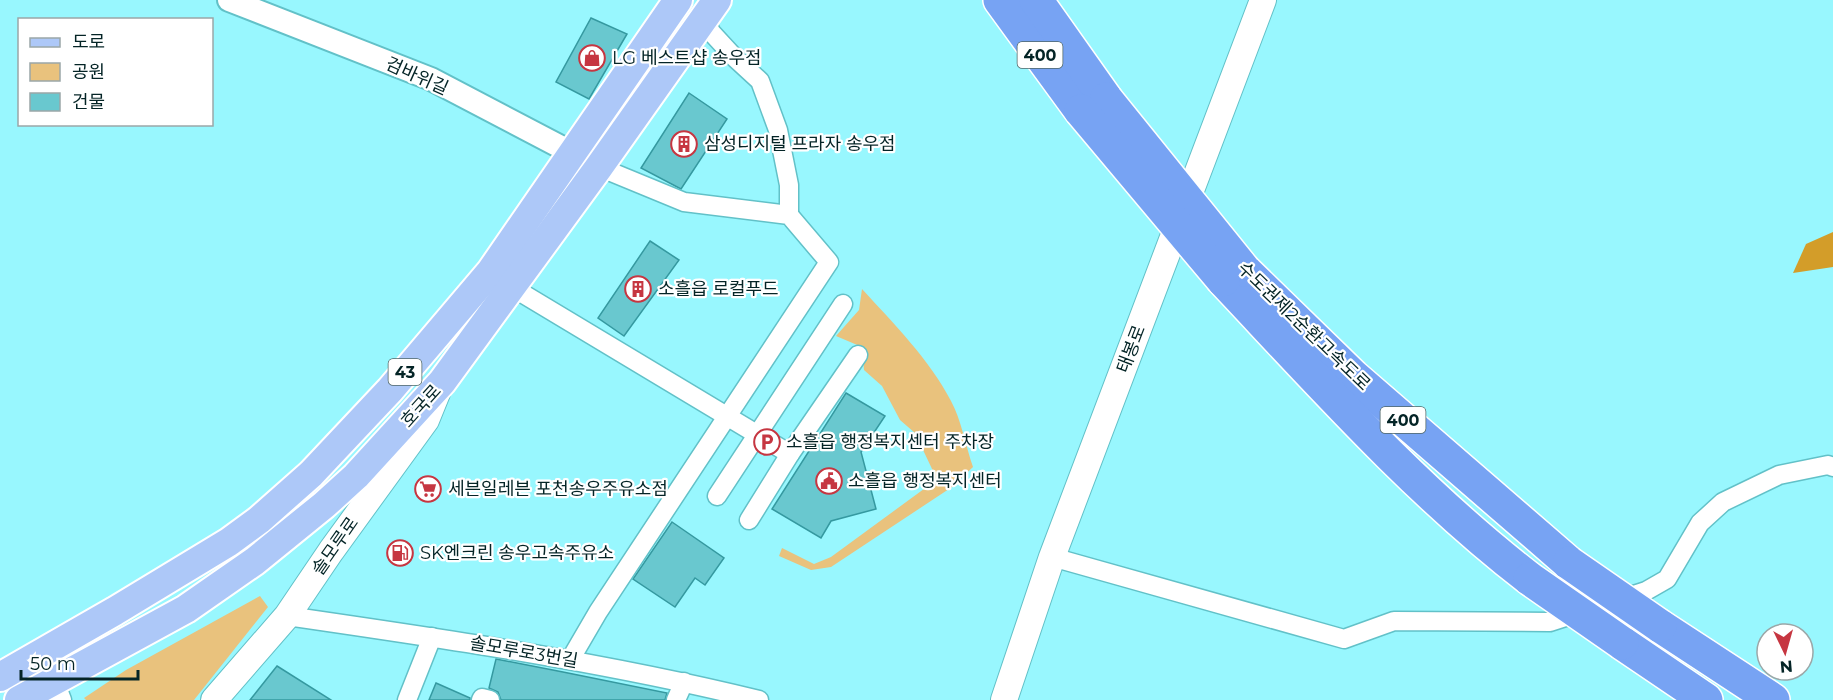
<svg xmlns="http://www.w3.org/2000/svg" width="1833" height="700" font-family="Montserrat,'Noto Sans KR',sans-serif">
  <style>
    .green { fill: #e9c27d }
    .forest { fill: #d39d29 }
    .building { fill: #69c8cf; stroke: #3599a0; stroke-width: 1.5 }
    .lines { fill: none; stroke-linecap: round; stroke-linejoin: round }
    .minor-casing { stroke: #62c1c8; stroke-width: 21 }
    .tertiary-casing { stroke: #62c1c8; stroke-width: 26 }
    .secondary-casing { stroke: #62c1c8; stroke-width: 28 }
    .primary-casing { stroke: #fff; stroke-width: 32 }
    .motorway-casing { stroke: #fff; stroke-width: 36 }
    .minor { stroke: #fff; stroke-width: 18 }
    .tertiary { stroke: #fff; stroke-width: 22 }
    .secondary { stroke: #fff; stroke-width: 26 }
    .primary { stroke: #adc8f8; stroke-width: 28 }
    .motorway { stroke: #77a3f3; stroke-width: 33 }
    .motorway-bridge-casing { stroke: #fff; stroke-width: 36; stroke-linecap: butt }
    .motorway-bridge { stroke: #77a3f3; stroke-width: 33 }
    .labels { text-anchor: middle; stroke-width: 4.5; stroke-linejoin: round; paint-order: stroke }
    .shield { fill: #fff; stroke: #4f6667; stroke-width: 1.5 }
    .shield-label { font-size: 16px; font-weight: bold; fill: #042426 }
    .poi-label { font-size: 18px; fill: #042426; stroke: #fff; text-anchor: start }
    .street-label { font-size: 18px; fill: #042426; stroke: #fff }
  </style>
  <rect width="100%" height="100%" fill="#98f7fe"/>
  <!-- green -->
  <g class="green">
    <path d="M862 289C894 324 929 359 951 401 961 419 966 447 973 467L952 487 831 567 811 570 779 556 782 548 814 564 831 557 928 486 933 471 915 433 900 420 882 386 864 370 862 347 836 336 859 310Z"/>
    <polygon points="260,596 268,607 194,700 86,700 84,698 126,670"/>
  </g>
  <!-- forest -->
  <polygon class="forest" points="1833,232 1833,267 1793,273 1806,244"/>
  <!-- building -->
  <g class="building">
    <polygon points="591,18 627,34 589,99 556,82"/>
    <polygon points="689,93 727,119 681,189 641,168"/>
    <polygon points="650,241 679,260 624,336 598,318"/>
    <polygon points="846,393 885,416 861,452 876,509 831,521 821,538 772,509"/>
    <polygon points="672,522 724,558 705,585 695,578 675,607 633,579"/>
    <polygon points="496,659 563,672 667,693 665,700 501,700 498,692 489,688"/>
    <polygon points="277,666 331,700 250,700"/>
    <polygon points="436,683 470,698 470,700 429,700"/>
  </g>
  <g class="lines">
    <!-- minor casing -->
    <g class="minor-casing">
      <g id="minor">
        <polyline points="705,19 711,32 735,58 760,81 778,130 789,185 789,215"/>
        <polyline points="510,286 790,454 858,355"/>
        <polyline points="717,496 843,304"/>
        <polyline points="749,520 790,454"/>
        <polyline points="1052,557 1344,639 1394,621 1550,622 1646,591 1667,579 1700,523 1723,502 1779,475 1828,465 1833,467"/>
        <path d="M287 616C446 639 604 662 759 700"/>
        <polyline points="44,653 62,700"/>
        <polyline points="570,660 598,612 829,262 789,215 684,202 599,167"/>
        <polyline points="407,700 432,637"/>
        <polyline points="481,700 482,698 490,700"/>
        <polyline points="676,700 684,682"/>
      </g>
    </g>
    <!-- tertiary casing -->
    <g class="tertiary-casing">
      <polyline id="tertiary" points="229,0 431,79 599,167"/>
    </g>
    <!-- secondary casing -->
    <g class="secondary-casing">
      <g id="secondary">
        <polyline points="214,700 287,616 331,551 426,420 437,393"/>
        <polyline points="1004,700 1052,557 1263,0"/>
      </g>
    </g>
    <!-- primary casing -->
    <g class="primary-casing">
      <g id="primary">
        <polyline points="0,677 115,611 229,542 259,520 311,474 390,390 491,271 678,0"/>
        <polyline points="19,700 186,609 255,561 324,505 356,476 442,382 599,167 717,0"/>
      </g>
    </g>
    <!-- motorway casing -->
    <g class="motorway-casing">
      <g id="motorway">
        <polyline points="1000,0 1081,111"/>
        <polyline points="1036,0 1106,99"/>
        <polyline points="1244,270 1353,376 1569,563"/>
        <path d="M1223 280C1321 384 1417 492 1530 579"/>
        <polyline points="1660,626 1773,700"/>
        <polyline points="1622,643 1706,700"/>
      </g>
    </g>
    <!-- minor -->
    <use href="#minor" class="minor"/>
    <!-- tertiary -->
    <use href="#tertiary" class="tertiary"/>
    <!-- secondary -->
    <use href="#secondary" class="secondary"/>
    <!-- primary -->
    <use href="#primary" class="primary"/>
    <!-- motorway -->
    <use href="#motorway" class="motorway"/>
    <!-- motorway-bridge casing -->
    <g class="motorway-bridge-casing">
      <g id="motorway-bridge">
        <polyline points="1106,99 1244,270"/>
        <polyline points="1081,111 1223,280"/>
        <polyline points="1569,563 1660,626"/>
        <polyline points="1530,579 1622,643"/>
      </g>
    </g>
    <!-- motorway-bridge -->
    <use href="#motorway-bridge" class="motorway-bridge"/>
  </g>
  <!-- icons -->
  <defs>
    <g id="shop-ring" transform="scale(1.35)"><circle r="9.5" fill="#fff" stroke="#c63641" stroke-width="1.5"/><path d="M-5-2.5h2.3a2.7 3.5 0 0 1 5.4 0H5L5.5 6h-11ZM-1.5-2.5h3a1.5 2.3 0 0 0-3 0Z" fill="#c63641"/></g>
    <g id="building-ring" transform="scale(1.35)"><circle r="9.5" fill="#fff" stroke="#c63641" stroke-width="1.5"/><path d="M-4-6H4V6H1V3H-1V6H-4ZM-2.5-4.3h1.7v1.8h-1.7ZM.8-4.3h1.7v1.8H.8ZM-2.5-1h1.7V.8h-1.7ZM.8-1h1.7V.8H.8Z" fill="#c63641"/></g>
    <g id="parking-ring" transform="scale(1.35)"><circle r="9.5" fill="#fff" stroke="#c63641" stroke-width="1.5"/><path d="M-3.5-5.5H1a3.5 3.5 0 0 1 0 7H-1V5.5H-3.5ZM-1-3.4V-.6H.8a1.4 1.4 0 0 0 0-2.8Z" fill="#c63641"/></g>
    <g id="civic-ring" transform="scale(1.35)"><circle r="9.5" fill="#fff" stroke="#c63641" stroke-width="1.5"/><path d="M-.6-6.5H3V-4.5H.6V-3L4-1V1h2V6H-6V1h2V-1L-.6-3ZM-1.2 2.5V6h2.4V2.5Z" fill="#c63641"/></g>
    <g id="supermarket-ring" transform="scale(1.35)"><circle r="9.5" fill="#fff" stroke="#c63641" stroke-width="1.5"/><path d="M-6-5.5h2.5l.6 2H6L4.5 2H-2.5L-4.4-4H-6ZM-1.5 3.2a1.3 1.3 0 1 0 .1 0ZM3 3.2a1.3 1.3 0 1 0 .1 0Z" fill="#c63641"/></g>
    <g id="fuel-ring" transform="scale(1.35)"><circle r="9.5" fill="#fff" stroke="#c63641" stroke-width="1.5"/><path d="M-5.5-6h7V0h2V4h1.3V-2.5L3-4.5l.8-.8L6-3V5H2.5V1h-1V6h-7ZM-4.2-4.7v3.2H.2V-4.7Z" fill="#c63641"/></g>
  </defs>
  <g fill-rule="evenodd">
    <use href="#shop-ring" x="592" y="58"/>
    <use href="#building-ring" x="684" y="144"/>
    <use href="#building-ring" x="638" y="289"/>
    <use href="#parking-ring" x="767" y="442"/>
    <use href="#civic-ring" x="829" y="481"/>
    <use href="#supermarket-ring" x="428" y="489"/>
    <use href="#fuel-ring" x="400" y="553"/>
  </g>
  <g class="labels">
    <!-- shield labels -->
    <g class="shield">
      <rect x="1017.5" y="42" width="45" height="26" rx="4.5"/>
      <rect x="388.5" y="359" width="33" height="26" rx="4.5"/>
      <rect x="1380.5" y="407" width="45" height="26" rx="4.5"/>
    </g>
    <g class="shield-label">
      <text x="1040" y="61">400</text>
      <text x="405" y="378">43</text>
      <text x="1403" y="426">400</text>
    </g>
    <!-- poi labels -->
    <g class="poi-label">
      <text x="612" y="64">LG 베스트샵 송우점</text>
      <text x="704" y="150">삼성디지털 프라자 송우점</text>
      <text x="658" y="295">소흘읍 로컬푸드</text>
      <text x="786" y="448">소흘읍 행정복지센터 주차장</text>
      <text x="848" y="487">소흘읍 행정복지센터</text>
      <text x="448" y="495">세븐일레븐 포천송우주유소점</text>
      <text x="420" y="559">SK엔크린 송우고속주유소</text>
    </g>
    <!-- street labels -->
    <g class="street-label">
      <text transform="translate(417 76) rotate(24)" y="6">검바위길</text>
      <text transform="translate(1304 326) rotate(44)" y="6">수도권제2순환고속도로</text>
      <text transform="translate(1131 349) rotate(-69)" y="6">태봉로</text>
      <text transform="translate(421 406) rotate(-48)" y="6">호국로</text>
      <text transform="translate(335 546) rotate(-55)" y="6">솔모루로</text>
      <text transform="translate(524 652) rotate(10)" y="6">솔모루로3번길</text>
    </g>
  </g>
  <!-- legend -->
  <rect x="18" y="18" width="195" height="108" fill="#ffffff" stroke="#9ba7a8" stroke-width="1.5"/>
  <rect x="30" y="38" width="30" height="9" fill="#adc8f8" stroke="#9ba7a8" stroke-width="1.5"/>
  <text x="72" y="48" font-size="18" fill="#042426">도로</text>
  <rect x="30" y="63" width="30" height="18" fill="#e9c27d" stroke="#9ba7a8" stroke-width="1.5"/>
  <text x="72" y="78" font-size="18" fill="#042426">공원</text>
  <rect x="30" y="93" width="30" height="18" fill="#69c8cf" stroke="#9ba7a8" stroke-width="1.5"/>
  <text x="72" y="108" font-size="18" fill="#042426">건물</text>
  <!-- north arrow -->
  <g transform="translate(1785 652) rotate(175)"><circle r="28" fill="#ffffff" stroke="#9ba7a8" stroke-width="1.5"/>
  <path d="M0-4.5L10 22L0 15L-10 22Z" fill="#c63641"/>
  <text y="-9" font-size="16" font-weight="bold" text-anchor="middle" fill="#042426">N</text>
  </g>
  <!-- scale -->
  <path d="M21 670v9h117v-9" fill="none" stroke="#042426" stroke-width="3"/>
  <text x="30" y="670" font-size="18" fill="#042426" stroke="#ffffff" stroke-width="4.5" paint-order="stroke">50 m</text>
</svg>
